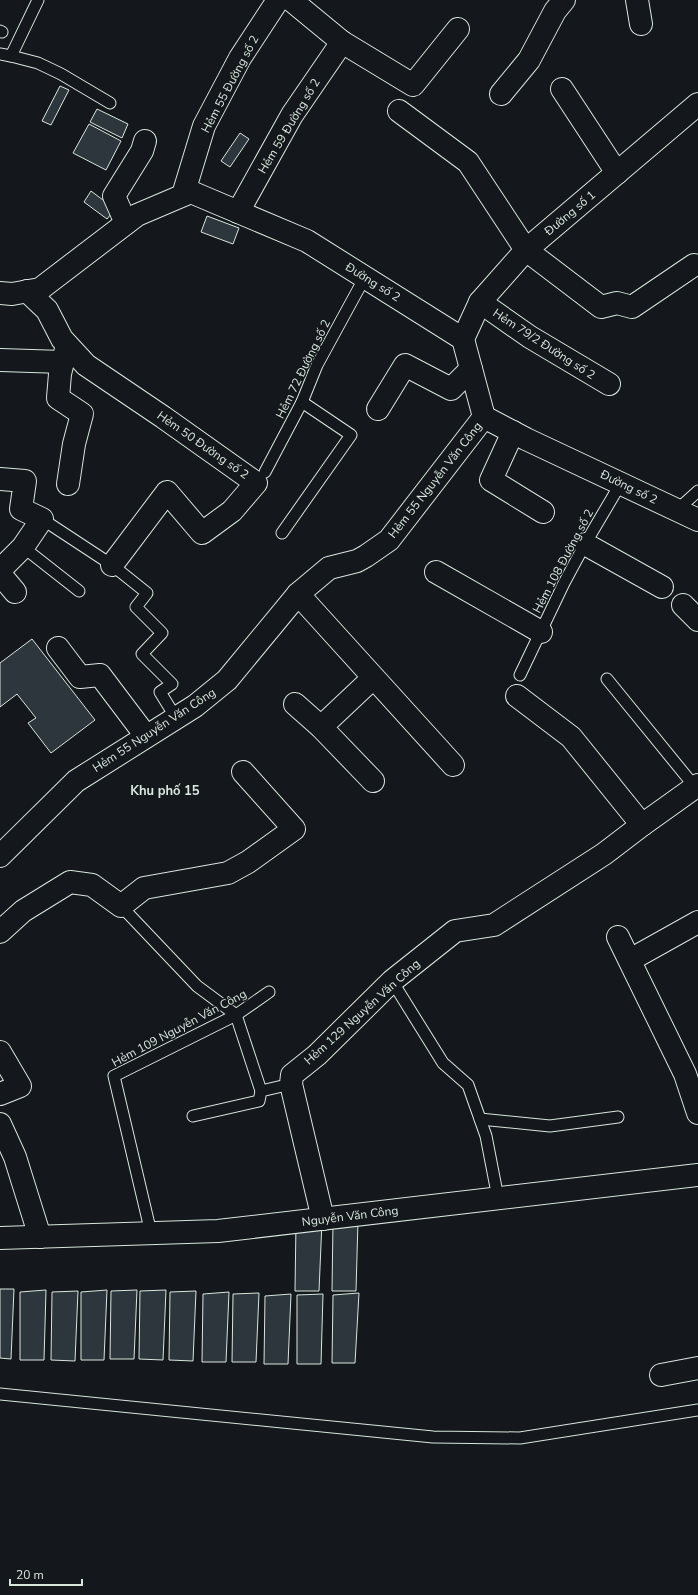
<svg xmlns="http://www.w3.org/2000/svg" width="698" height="1595" font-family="'Nunito Sans',sans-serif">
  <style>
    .building { fill: #2c363c; stroke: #d8e6dc }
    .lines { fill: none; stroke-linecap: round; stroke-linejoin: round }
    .lane-casing { stroke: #d8e6dc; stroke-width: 13 }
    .street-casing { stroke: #d8e6dc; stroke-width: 24 }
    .lane { stroke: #14181c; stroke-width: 11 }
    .street { stroke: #14181c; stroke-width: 22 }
    .labels { text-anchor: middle; stroke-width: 3; stroke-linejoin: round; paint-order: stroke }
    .street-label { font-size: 12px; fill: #d8e6dc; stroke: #14181c }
    .neighbourhood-label { font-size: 13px; font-weight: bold; fill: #d8e6dc; stroke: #14181c }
  </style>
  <rect width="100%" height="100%" fill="#14181c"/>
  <!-- building -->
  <g class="building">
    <polygon points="60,86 69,90 51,125 42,121"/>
    <polygon points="97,109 128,124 122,138 90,122"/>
    <polygon points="89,124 121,141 106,170 73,153"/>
    <polygon points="240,133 249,139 230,167 221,161"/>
    <polygon points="91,191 115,209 107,219 84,202"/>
    <polygon points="207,216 239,228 233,244 201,232"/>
    <polygon points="32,639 95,720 51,753 28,723 36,718 17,694 0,707 0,663"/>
    <polygon points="322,1221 319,1291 295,1291 296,1223"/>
    <polygon points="358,1221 356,1291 332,1291 333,1223"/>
    <polygon points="0,1289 14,1289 11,1359 0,1358"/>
    <polygon points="46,1290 44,1360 20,1360 20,1292"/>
    <polygon points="107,1290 104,1360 81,1360 81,1292"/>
    <polygon points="137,1290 134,1359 110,1359 111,1291"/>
    <polygon points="166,1290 163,1360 139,1359 140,1291"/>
    <polygon points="78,1291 75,1361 51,1360 52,1292"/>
    <polygon points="196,1291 193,1361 169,1360 170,1292"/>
    <polygon points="229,1292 226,1362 202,1362 203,1294"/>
    <polygon points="259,1293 256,1362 232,1362 233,1294"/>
    <polygon points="359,1293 355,1363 332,1363 333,1295"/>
    <polygon points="291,1294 288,1364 264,1364 265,1296"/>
    <polygon points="323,1294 321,1364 297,1364 297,1295"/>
  </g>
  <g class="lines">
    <!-- lane casing -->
    <g class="lane-casing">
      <g id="lane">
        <polyline points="0,31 2,32"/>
        <polyline points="0,54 11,56 38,0"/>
        <polyline points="11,56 38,63 61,74 110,103"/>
        <polyline points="265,472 302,402 317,365 365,277"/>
        <polyline points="677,510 698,491"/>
        <polyline points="42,519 112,565 147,593 136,607 162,633 142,654 172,684 160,692 176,718"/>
        <polyline points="282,533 351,435 302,402"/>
        <polyline points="23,547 79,591"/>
        <polyline points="520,675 564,583 585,544 621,483"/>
        <polyline points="607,679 695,787"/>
        <polyline points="121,906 197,986 236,1015 261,1091"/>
        <polyline points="392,981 443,1063 468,1085 486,1136 498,1198"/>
        <polyline points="193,1116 259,1101 261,1091 291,1084"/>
        <polyline points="480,1119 550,1126 618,1117"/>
        <polyline points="151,1233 114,1076 236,1015 269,992"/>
        <polyline points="0,1394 433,1437 520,1438 698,1410"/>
      </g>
    </g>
    <!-- street casing -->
    <g class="street-casing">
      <g id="street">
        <polyline points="291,0 342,42 413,85 458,29"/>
        <polyline points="637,0 641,24"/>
        <polyline points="562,89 617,173"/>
        <polyline points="501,94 529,60 555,11 564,0"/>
        <polyline points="399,111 468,162 526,250 601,307 617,303 632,307 694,265"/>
        <polyline points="183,195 204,126 240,58 278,0"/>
        <polyline points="238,212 292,115 342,42"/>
        <polyline points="126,223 114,196 142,151 145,141"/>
        <polyline points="27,291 47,310 62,339 86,365 163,417 256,483 232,511 202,533 167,492 112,565"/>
        <polyline points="0,293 12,294 40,289 137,215 191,192 307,241 463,339 484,417 526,439 698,520"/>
        <polyline points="480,302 530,337 609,384"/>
        <polyline points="463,339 480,302 526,250 698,104"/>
        <polyline points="67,345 60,374 58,398 82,414 74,444 68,484"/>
        <polyline points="0,360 63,362"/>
        <polyline points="378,409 405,365 451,389 471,369"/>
        <polyline points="513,432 491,480 543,512"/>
        <polyline points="0,479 25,481 21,509 42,519 23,547 0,570"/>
        <polyline points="585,544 662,587"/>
        <polyline points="436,572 541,632"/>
        <polyline points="0,574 15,592"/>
        <polyline points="298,594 453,765"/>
        <polyline points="683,605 698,620"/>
        <polyline points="58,648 80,677 100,675 146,736"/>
        <polyline points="517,696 571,737 642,825"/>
        <polyline points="295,704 321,727 373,781"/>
        <polyline points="321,727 373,678"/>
        <polyline points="0,856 76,781 195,706 227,680 298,594 329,568 357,561 366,556 389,540 484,417"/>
        <polyline points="0,932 23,911 70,882 92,885 121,906 144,888 228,873 248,862 294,829 243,772"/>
        <polyline points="618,937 685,1074 698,1113"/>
        <polyline points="630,960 698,922"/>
        <polyline points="0,1052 20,1086 0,1094"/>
        <polyline points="0,1124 15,1157 40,1237"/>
        <polyline points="323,1219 291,1084 292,1075 317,1055 392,981 455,931 494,925 604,854 642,825 698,785"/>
        <polyline points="0,1238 218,1231 698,1175"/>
        <polyline points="661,1375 698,1368"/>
      </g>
    </g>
    <!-- lane -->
    <use href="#lane" class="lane"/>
    <!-- street -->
    <use href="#street" class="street"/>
  </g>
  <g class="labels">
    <!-- street labels -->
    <g class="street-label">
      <text transform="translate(230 84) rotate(-62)" y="4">Hẻm 55 Đường số 2</text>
      <text transform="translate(289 126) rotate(-59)" y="4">Hẻm 59 Đường số 2</text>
      <text transform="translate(570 213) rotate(-40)" y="4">Đường số 1</text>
      <text transform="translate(373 282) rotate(32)" y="4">Đường số 2</text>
      <text transform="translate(544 344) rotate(33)" y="4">Hẻm 79/2 Đường số 2</text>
      <text transform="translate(303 369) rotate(-64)" y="4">Hẻm 72 Đường số 2</text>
      <text transform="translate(203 445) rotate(35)" y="4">Hẻm 50 Đường số 2</text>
      <text transform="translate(435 480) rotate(-52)" y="4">Hẻm 55 Nguyễn Văn Công</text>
      <text transform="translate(629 487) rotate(26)" y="4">Đường số 2</text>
      <text transform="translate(563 561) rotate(-62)" y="4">Hẻm 108 Đường số 2</text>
      <text transform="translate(154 730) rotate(-33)" y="4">Hẻm 55 Nguyễn Văn Công</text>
      <text transform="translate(362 1012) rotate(-42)" y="4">Hẻm 129 Nguyễn Văn Công</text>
      <text transform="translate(179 1028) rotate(-28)" y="4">Hẻm 109 Nguyễn Văn Công</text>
      <text transform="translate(350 1216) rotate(-7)" y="4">Nguyễn Văn Công</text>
    </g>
    <!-- neighbourhood labels -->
    <g class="neighbourhood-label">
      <text x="165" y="795">Khu phố 15</text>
    </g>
  </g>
  <!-- scale -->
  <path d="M10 1579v6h72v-6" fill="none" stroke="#d8e6dc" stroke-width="2"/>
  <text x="16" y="1579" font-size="12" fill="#d8e6dc" stroke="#14181c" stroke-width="3" paint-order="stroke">20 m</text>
</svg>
